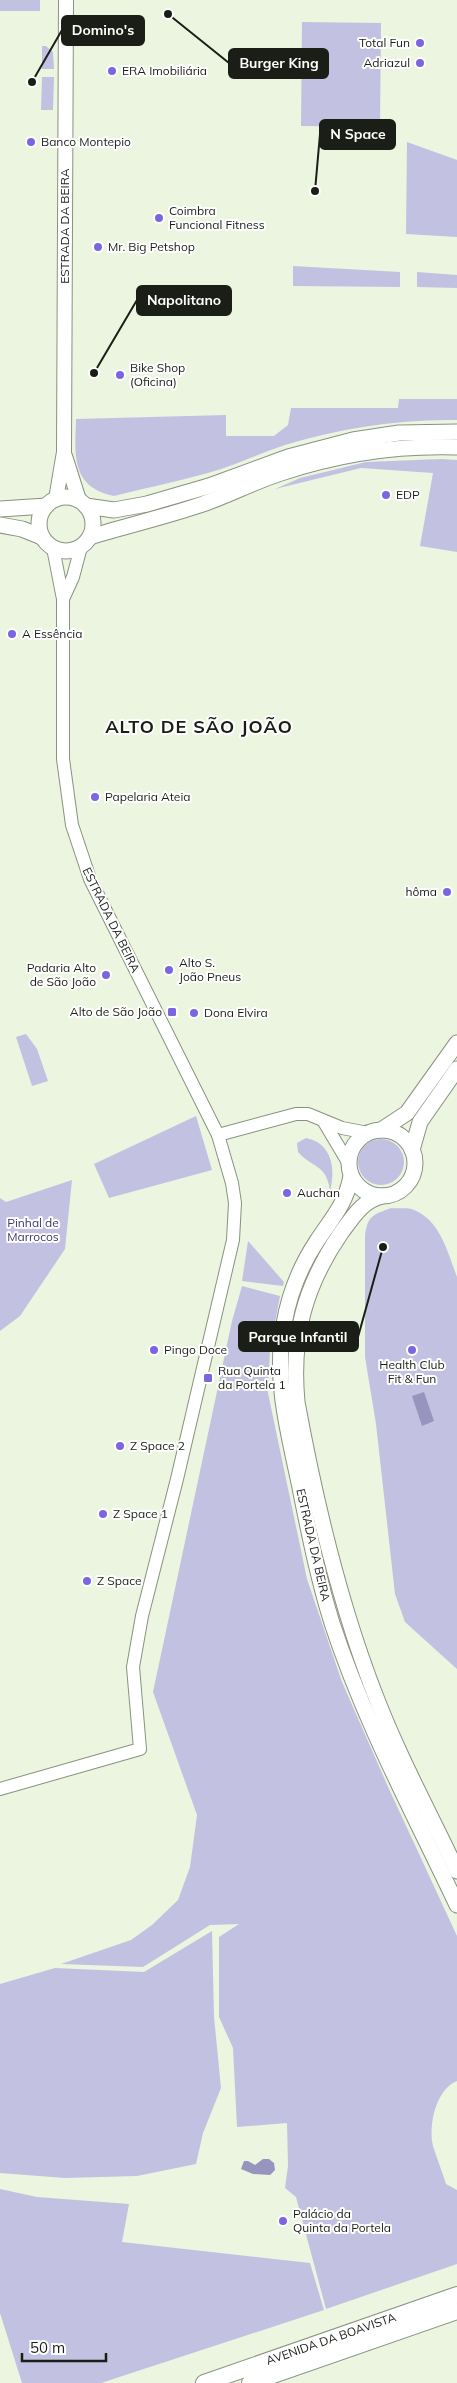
<svg xmlns="http://www.w3.org/2000/svg" width="457" height="2383" font-family="Mulish,sans-serif">
  <style>
    .green { fill: #c3c1e1 }
    .water { fill: #9794bd }
    .lines { fill: none; stroke-linecap: round; stroke-linejoin: round }
    .tertiary-casing { stroke: #89927f; stroke-width: 14 }
    .secondary-casing { stroke: #89927f; stroke-width: 16 }
    .primary-casing { stroke: #89927f; stroke-width: 17 }
    .trunk-casing { stroke: #89927f; stroke-width: 18 }
    .tertiary { stroke: #fff; stroke-width: 12 }
    .secondary { stroke: #fff; stroke-width: 14 }
    .primary { stroke: #fff; stroke-width: 15 }
    .trunk { stroke: #fff; stroke-width: 16 }
    .poi-dot { fill: #7b65e0; stroke: #fff; stroke-width: 2 }
    .labels { text-anchor: middle; stroke-width: 4; stroke-linejoin: round; paint-order: stroke }
    .poi-label { font-size: 12px; fill: #1b1e17; stroke: #fff; text-anchor: start }
    .street-label { font-size: 12px; fill: #1b1e17; stroke: #fff }
    .park-label { font-size: 12px; fill: #3e376c; stroke: #fff }
    .district-label { font-size: 18px; font-weight: bold; letter-spacing: 1px; fill: #1b1e17; stroke: #fff }
    .leader { fill: none; stroke: #1b1e17; stroke-width: 2 }
    .callout-dot { fill: #1b1e17; stroke: #fff; stroke-width: 2 }
    .callout { fill: #1b1e17; stroke: #1b1e17; stroke-width: 2 }
    .callout-label { font-size: 14px; text-anchor: middle; font-weight: bold; fill: #fff }
  </style>
  <rect width="100%" height="100%" fill="#ecf5e0"/>
  <!-- green -->
  <g class="green">
    <rect x="0" y="0" width="40" height="11"/>
    <polygon points="302,22 381,23 380,127 301,126"/>
    <polygon points="42,46 46,46 53,52 54,69 42,69"/>
    <polygon points="42,77 54,77 53,110 41,110"/>
    <polygon points="407,142 457,160 457,237 406,234"/>
    <polygon points="293,266 400,272 400,287 293,286"/>
    <polygon points="417,272 457,275 457,288 417,287"/>
    <path d="M399 399H457V420C398 419 342 428 285 445 263 452 242 462 221 469 186 480 149 487 114 496 70 487 75 454 76 419L226 415V436H274L288 425 291 408H398Z"/>
    <polygon points="441,459 457,460 457,552 420,546 433,473 361,468 275,489 300,478 366,462"/>
    <polygon points="26,1034 37,1049 48,1081 32,1086 16,1037"/>
    <polygon points="196,1116 212,1170 109,1198 94,1164"/>
    <path d="M306 1138C332 1143 336 1169 330 1191 327 1164 312 1168 298 1152L297 1143Z"/>
    <circle cx="381" cy="1162" r="23"/>
    <polygon points="72,1180 65,1249 20,1316 0,1331 0,1198 6,1202"/>
    <path d="M391 1208C398 1209 408 1207 414 1210 440 1220 448 1253 457 1277V1669L405 1622 395 1594 376 1424 365 1357V1235C368 1215 373 1215 391 1208Z"/>
    <polygon points="248,1241 284,1282 283,1286 242,1281"/>
    <path d="M242 1286 280 1296 270 1349 268 1393 307 1579 342 1682 389 1789 457 1936V2081C436 2089 428 2126 433 2146 437 2159 442 2171 446 2184L457 2190V2264L326 2309 296 2197 285 2188 288 2166 287 2123 237 2127 233 2048 219 2017V1937L239 1924 210 1925 143 1967 61 1964 131 1940 152 1925 178 1900 190 1867 197 1815 153 1692 232 1321Z"/>
    <polygon points="212,1931 214,2017 221,2088 203,2133 196,2164 137,2176 65,2178 0,2173 0,1984 55,1968 144,1972"/>
    <polygon points="0,2189 37,2197 129,2204 122,2242 310,2263 324,2310 101,2383 22,2383 0,2313"/>
  </g>
  <!-- water -->
  <g class="water">
    <polygon points="424,1392 434,1421 422,1426 412,1396"/>
    <polygon points="263,2159 269,2159 274,2163 275,2170 270,2175 253,2174 241,2169 244,2161 248,2161 255,2165"/>
  </g>
  <g class="lines">
    <!-- tertiary casing -->
    <g class="tertiary-casing">
      <g id="tertiary">
        <polyline points="63,599 73,577 81,547"/>
        <polyline points="324,1122 349,1164"/>
        <polyline points="218,1135 296,1114 308,1114 342,1128 368,1133"/>
        <polyline points="0,1789 140,1749 133,1667 142,1616 177,1479 233,1240 235,1203 232,1183 218,1135 90,879 72,825 63,759 63,599 53,548"/>
      </g>
    </g>
    <!-- secondary casing -->
    <g class="secondary-casing">
      <g id="secondary">
        <polyline points="65,456 79,500"/>
        <polyline points="56,499 64,452 66,0"/>
      </g>
    </g>
    <!-- primary casing -->
    <g class="primary-casing">
      <g id="primary">
        <circle cx="66" cy="524" r="27"/>
        <polyline points="86,506 114,510 147,504 209,486 288,457 353,440 399,433 457,432"/>
        <polyline points="0,509 46,506"/>
        <polyline points="0,525 22,529 42,537"/>
        <path d="M90 537C126 526 164 517 200 505 227 496 253 482 281 473 338 454 397 445 457 447"/>
        <polyline points="381,1130 407,1113 457,1043"/>
        <circle cx="382" cy="1163" r="33"/>
        <polyline points="412,1150 420,1122 457,1069"/>
        <path d="M351 1176C346 1204 332 1218 317 1241 301 1265 289 1295 284 1324 274 1377 287 1427 298 1478 308 1527 317 1575 332 1623 364 1721 413 1812 457 1905"/>
        <path d="M382 1196C362 1201 353 1217 341 1233 304 1287 291 1337 297 1402 315 1500 338 1599 374 1692 397 1753 429 1812 457 1871"/>
      </g>
    </g>
    <!-- trunk casing -->
    <g class="trunk-casing">
      <g id="trunk">
        <polyline points="204,2383 457,2295"/>
        <polyline points="250,2383 457,2311"/>
      </g>
    </g>
    <!-- tertiary -->
    <use href="#tertiary" class="tertiary"/>
    <!-- secondary -->
    <use href="#secondary" class="secondary"/>
    <!-- primary -->
    <use href="#primary" class="primary"/>
    <!-- trunk -->
    <use href="#trunk" class="trunk"/>
  </g>
  <!-- markers -->
  <g class="poi-dot">
    <circle cx="420" cy="43" r="5"/>
    <circle cx="420" cy="63" r="5"/>
    <circle cx="112" cy="71" r="5"/>
    <circle cx="31" cy="142" r="5"/>
    <circle cx="159" cy="218" r="5"/>
    <circle cx="98" cy="247" r="5"/>
    <circle cx="120" cy="375" r="5"/>
    <circle cx="386" cy="495" r="5"/>
    <circle cx="12" cy="634" r="5"/>
    <circle cx="95" cy="797" r="5"/>
    <circle cx="447" cy="892" r="5"/>
    <circle cx="169" cy="970" r="5"/>
    <circle cx="106" cy="975" r="5"/>
    <rect x="167" y="1007" width="10" height="10" rx="2.5"/>
    <circle cx="194" cy="1013" r="5"/>
    <circle cx="287" cy="1193" r="5"/>
    <circle cx="154" cy="1350" r="5"/>
    <circle cx="412" cy="1350" r="5"/>
    <rect x="203" y="1373" width="10" height="10" rx="2.5"/>
    <circle cx="120" cy="1446" r="5"/>
    <circle cx="103" cy="1514" r="5"/>
    <circle cx="87" cy="1581" r="5"/>
    <circle cx="283" cy="2221" r="5"/>
  </g>
  <g class="labels">
    <!-- poi labels -->
    <g class="poi-label">
      <text x="410" y="47" text-anchor="end">Total Fun</text>
      <text x="410" y="67" text-anchor="end">Adriazul</text>
      <text x="122" y="75">ERA Imobiliária</text>
      <text x="41" y="146">Banco Montepio</text>
      <text x="169" y="215">Coimbra<tspan x="169" dy="14">Funcional Fitness</tspan></text>
      <text x="108" y="251">Mr. Big Petshop</text>
      <text x="130" y="372">Bike Shop<tspan x="130" dy="14">(Oficina)</tspan></text>
      <text x="396" y="499">EDP</text>
      <text x="22" y="638">A Essência</text>
      <text x="105" y="801">Papelaria Ateia</text>
      <text x="437" y="896" text-anchor="end">hôma</text>
      <text x="179" y="967">Alto S.<tspan x="179" dy="14">João Pneus</tspan></text>
      <text x="96" y="972" text-anchor="end">Padaria Alto<tspan x="96" dy="14">de São João</tspan></text>
      <text x="162" y="1016" text-anchor="end">Alto de São João</text>
      <text x="204" y="1017">Dona Elvira</text>
      <text x="297" y="1197">Auchan</text>
      <text x="164" y="1354">Pingo Doce</text>
      <text x="412" y="1369" text-anchor="middle">Health Club<tspan x="412" dy="14">Fit &amp; Fun</tspan></text>
      <text x="218" y="1375">Rua Quinta<tspan x="218" dy="14">da Portela 1</tspan></text>
      <text x="130" y="1450">Z Space 2</text>
      <text x="113" y="1518">Z Space 1</text>
      <text x="97" y="1585">Z Space</text>
      <text x="293" y="2218">Palácio da<tspan x="293" dy="14">Quinta da Portela</tspan></text>
    </g>
    <!-- street labels -->
    <g class="street-label">
      <text transform="translate(65 226) rotate(-90)" y="4">ESTRADA DA BEIRA</text>
      <text transform="translate(111 920) rotate(64)" y="4">ESTRADA DA BEIRA</text>
      <text transform="translate(313 1545) rotate(77)" y="4">ESTRADA DA BEIRA</text>
      <text transform="translate(331 2339) rotate(-19)" y="4">AVENIDA DA BOAVISTA</text>
    </g>
    <!-- park labels -->
    <g class="park-label">
      <text x="33" y="1227">Pinhal de<tspan x="33" dy="14">Marrocos</tspan></text>
    </g>
    <!-- district labels -->
    <g class="district-label">
      <text x="199" y="733">ALTO DE SÃO JOÃO</text>
    </g>
  </g>
  <!-- callouts -->
  <path class="leader" d="M32 82L62 30M168 14L229 63M315 191L320 134M94 373L137 300M383 1247L358 1337"/>
  <g class="callout-dot">
    <circle cx="32" cy="82" r="5"/>
    <circle cx="168" cy="14" r="5"/>
    <circle cx="315" cy="191" r="5"/>
    <circle cx="94" cy="373" r="5"/>
    <circle cx="383" cy="1247" r="5"/>
  </g>
  <g class="callout">
    <rect x="62" y="16" width="82" height="29" rx="5"/>
    <rect x="229" y="49" width="99" height="29" rx="5"/>
    <rect x="320" y="120" width="75" height="29" rx="5"/>
    <rect x="137" y="286" width="94" height="29" rx="5"/>
    <rect x="239" y="1322" width="119" height="29" rx="5"/>
  </g>
  <g class="callout-label">
    <text x="103" y="35">Domino's</text>
    <text x="279" y="68">Burger King</text>
    <text x="358" y="139">N Space</text>
    <text x="184" y="305">Napolitano</text>
    <text x="298" y="1342">Parque Infantil</text>
  </g>
  <!-- scale -->
  <path d="M22 2353v8h84v-8" fill="none" stroke="#1b1e17" stroke-width="2.5"/>
  <text x="30" y="2353" font-size="15" fill="#1b1e17" stroke="#ffffff" stroke-width="4" paint-order="stroke">50 m</text>
</svg>
